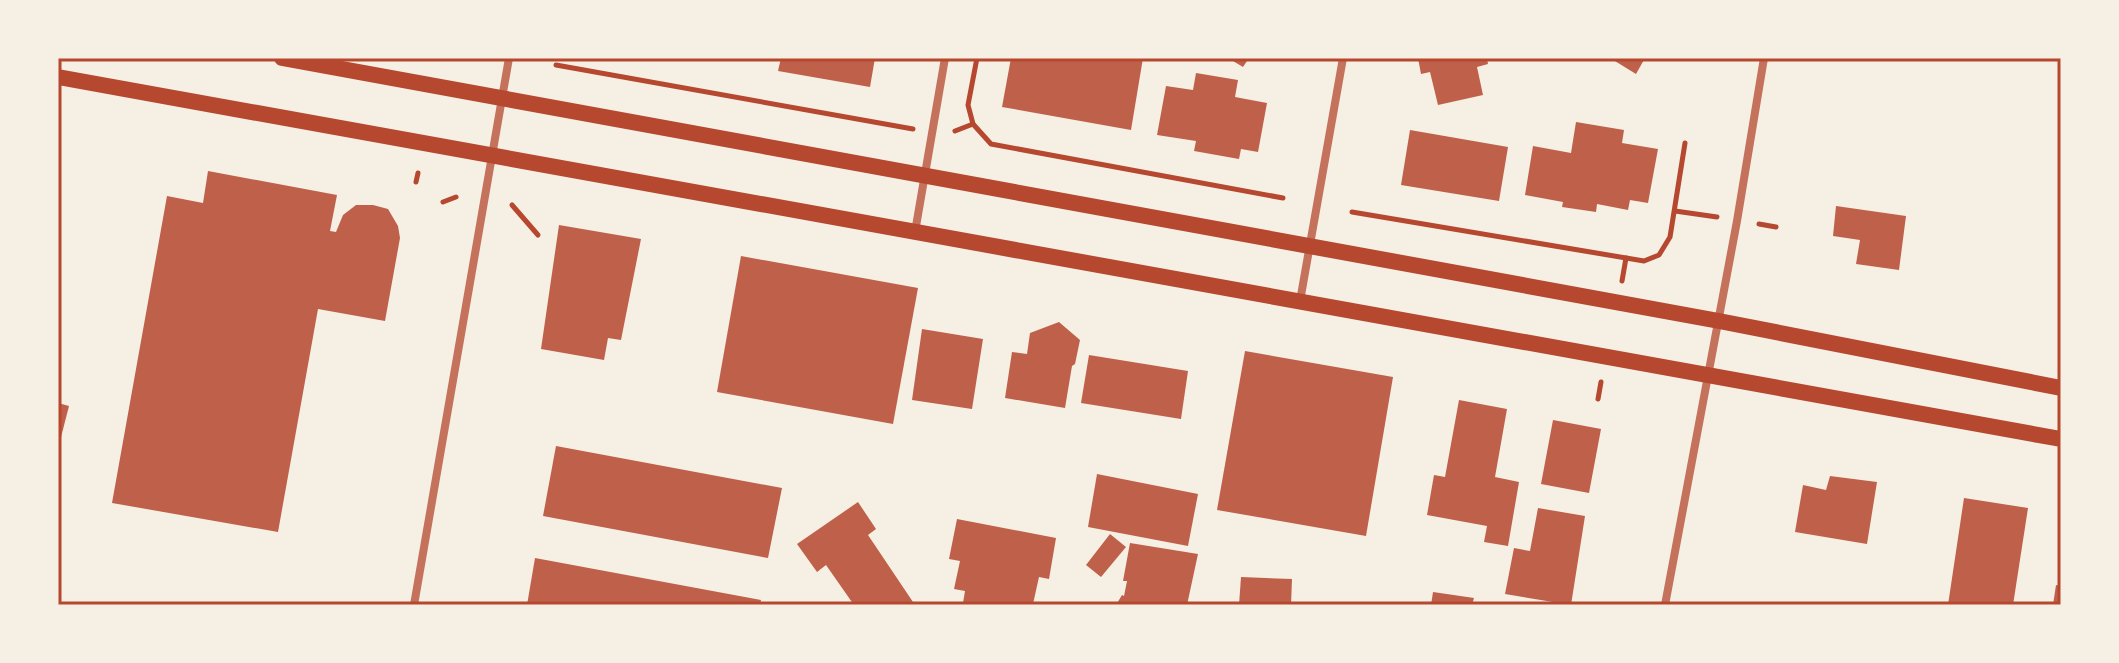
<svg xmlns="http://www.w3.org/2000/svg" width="2119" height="663" font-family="'Alegreya Sans',sans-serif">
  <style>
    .building { fill: #bf614a }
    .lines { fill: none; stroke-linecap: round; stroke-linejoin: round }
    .path { stroke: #b5482f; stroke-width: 5 }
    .minor { stroke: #c5725c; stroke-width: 8 }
    .secondary { stroke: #b5482f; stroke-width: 16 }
    .neatline { fill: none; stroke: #b5482f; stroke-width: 3 }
  </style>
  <rect width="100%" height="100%" fill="#f6efe4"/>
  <!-- building -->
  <g class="building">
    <polygon points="781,58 875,58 870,87 778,71"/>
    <polygon points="1011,58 1143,58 1131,130 1002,107"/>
    <polygon points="1228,58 1249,58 1243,67"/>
    <polygon points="1418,58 1487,58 1488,64 1477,67 1483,95 1438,105 1430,72 1421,74"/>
    <polygon points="1610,58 1645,58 1636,74"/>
    <polygon points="1196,73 1238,80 1235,97 1267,103 1258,152 1241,149 1239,159 1194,151 1196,141 1157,135 1166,86 1193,90"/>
    <polygon points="1576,122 1624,130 1622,143 1658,149 1648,203 1630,200 1628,210 1597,204 1596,212 1562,207 1563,202 1525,195 1533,146 1571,153"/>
    <polygon points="1410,130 1508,147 1499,201 1401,185"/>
    <polygon points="208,171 337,195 330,231 336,232 343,215 356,205 373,205 388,209 398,226 400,238 385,321 318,309 278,532 112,503 167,196 203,203"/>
    <polygon points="1836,206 1906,216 1899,270 1856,264 1860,240 1833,236"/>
    <polygon points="559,225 641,239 621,340 608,338 604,360 541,349"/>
    <polygon points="741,256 918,288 893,424 717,392"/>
    <polygon points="1059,322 1080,340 1075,364 1072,366 1065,408 1005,398 1012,352 1027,354 1030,333"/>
    <polygon points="922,329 983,339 972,409 912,400"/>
    <polygon points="1245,351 1393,377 1366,536 1217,510"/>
    <polygon points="1089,355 1188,371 1181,419 1081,403"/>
    <polygon points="1459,400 1507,409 1495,477 1519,482 1508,546 1484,542 1487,526 1427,515 1434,475 1445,477"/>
    <polygon points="58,403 69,406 59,445 58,445"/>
    <polygon points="1553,420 1601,429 1589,493 1541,484"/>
    <polygon points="556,446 782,488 768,558 543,516"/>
    <polygon points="1097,474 1198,494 1188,546 1088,527"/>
    <polygon points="1830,476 1877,482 1867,544 1795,532 1803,485 1826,490"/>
    <polygon points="1964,498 2028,508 2013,605 1948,605"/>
    <polygon points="858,502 876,529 868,535 915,605 854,605 826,565 817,572 797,544"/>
    <polygon points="1538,508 1585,516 1571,605 1505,594 1514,548 1530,551"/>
    <polygon points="957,519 1056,538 1049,579 1039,577 1033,604 1023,602 1022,605 976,605 963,603 965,591 954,589 960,561 949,559"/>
    <polygon points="1110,534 1126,547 1101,577 1086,565"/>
    <polygon points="1130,543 1198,554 1187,605 1116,605 1122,595 1124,596 1127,581 1123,581"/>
    <polygon points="535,558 761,600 760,605 527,605"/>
    <polygon points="1241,577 1292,579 1291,605 1239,605"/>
    <polygon points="2056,585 2061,586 2061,605 2053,605"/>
    <polygon points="1433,592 1474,598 1472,605 1431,605"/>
  </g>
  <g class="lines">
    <!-- path -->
    <g class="path">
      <polyline points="977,58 968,105 973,124 991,144 1283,198"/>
      <polyline points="556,65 913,129"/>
      <polyline points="955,131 973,124"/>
      <polyline points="416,182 418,173"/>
      <polyline points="443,202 456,197"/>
      <polyline points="512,205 538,235"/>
      <polyline points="1675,211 1717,217"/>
      <polyline points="1352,212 1644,261 1659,255 1670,237 1685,143"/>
      <polyline points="1759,224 1776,227"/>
      <polyline points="1622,281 1626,258"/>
      <polyline points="1598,399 1601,382"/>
    </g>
    <!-- minor -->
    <g class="minor">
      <polyline points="915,232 945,58"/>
      <polyline points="1300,301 1343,58"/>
      <polyline points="414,605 509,58"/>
      <polyline points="1665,605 1737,221 1764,58"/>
    </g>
    <!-- secondary -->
    <g class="secondary">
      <polyline points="282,58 1719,321 2061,388"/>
      <polyline points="58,77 2061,439"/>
    </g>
  </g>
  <!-- border -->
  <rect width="2119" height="663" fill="none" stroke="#f6efe4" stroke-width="120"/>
  <rect x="60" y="60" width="1999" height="543" class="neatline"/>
</svg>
